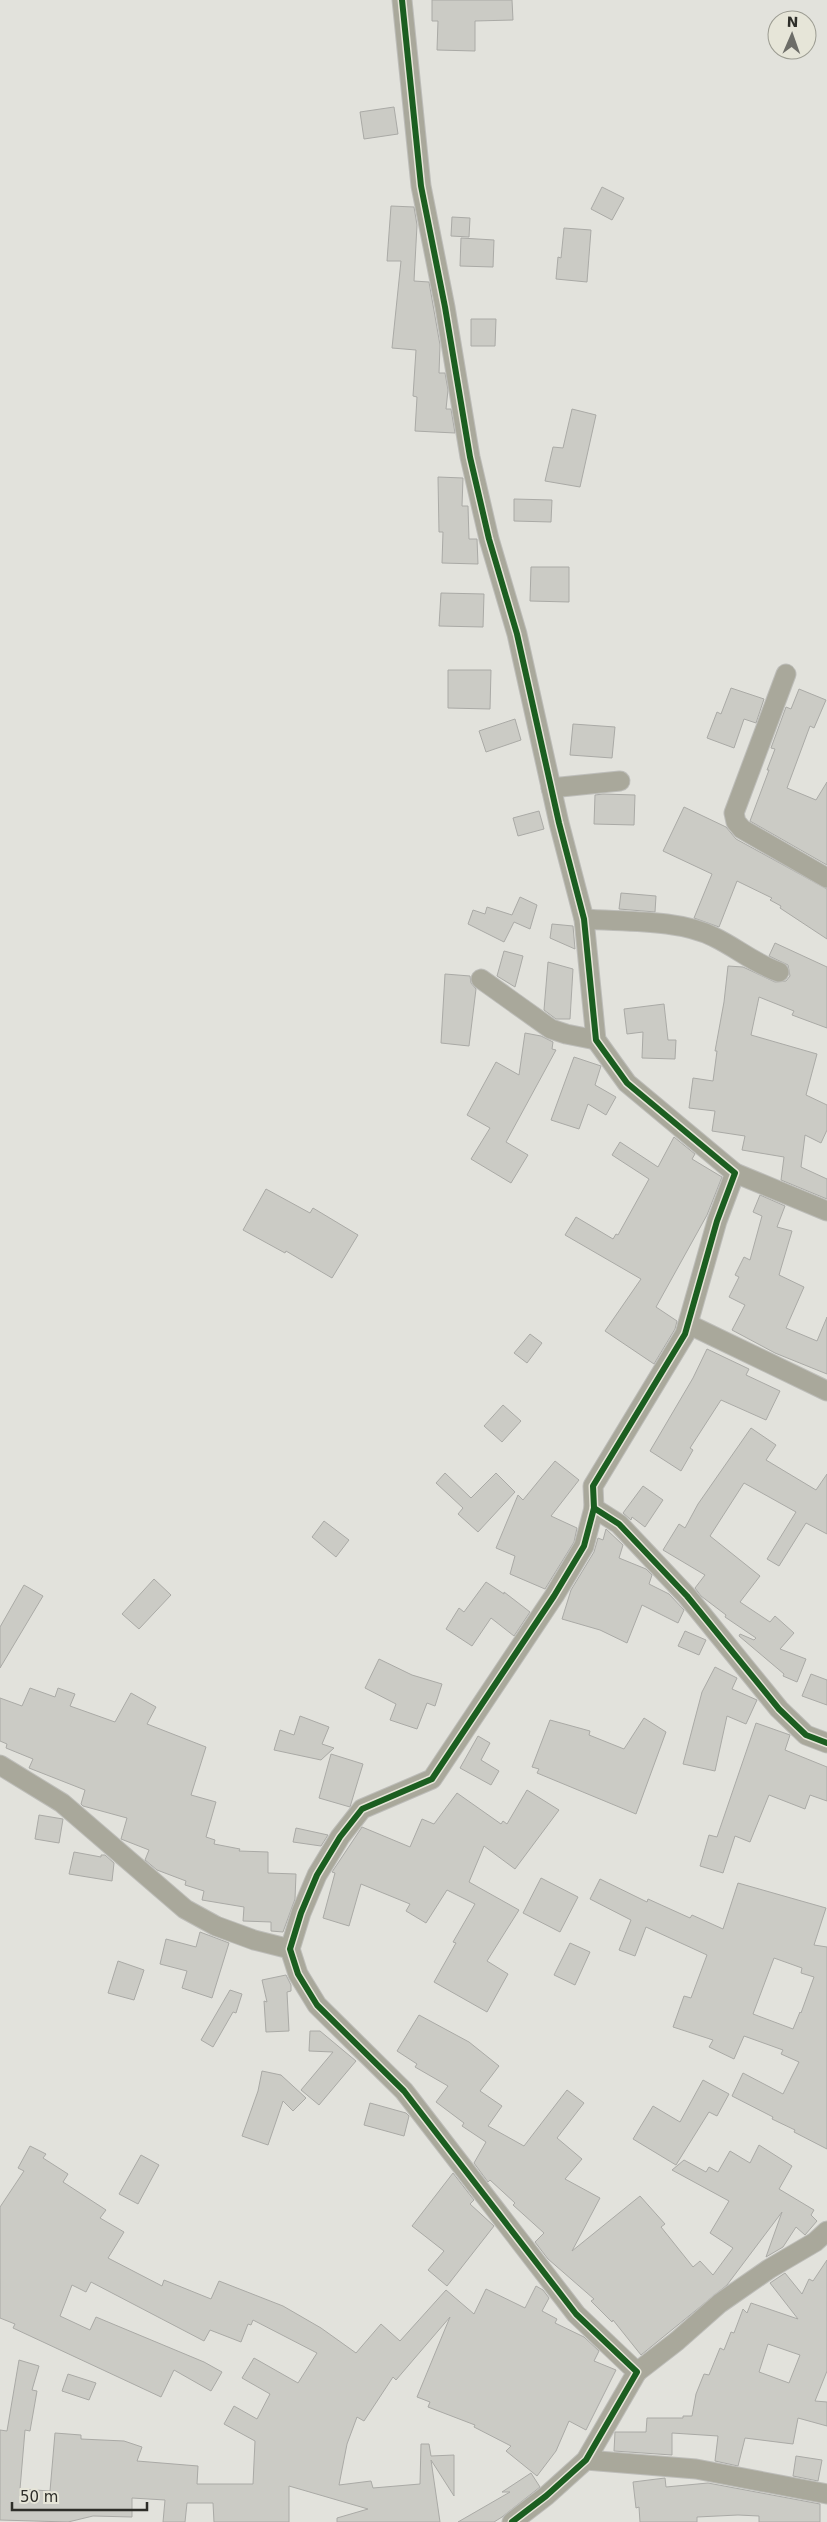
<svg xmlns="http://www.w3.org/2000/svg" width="827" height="2522" font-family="'DejaVu Sans',sans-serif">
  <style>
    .building { fill: #cbcbc5; stroke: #aaaaa6; fill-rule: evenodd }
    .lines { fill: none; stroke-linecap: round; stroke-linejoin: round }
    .minor-casing { stroke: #bdbdb9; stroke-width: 21 }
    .minor { stroke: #a9a89b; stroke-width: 19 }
    .cycleway-casing { stroke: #e6e5d8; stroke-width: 9 }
    .cycleway { stroke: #1b5e20; stroke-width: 6 }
  </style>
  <rect width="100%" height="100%" fill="#e2e2dc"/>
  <!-- building -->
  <g class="building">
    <polygon points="432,0 512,0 513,20 475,21 475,51 437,50 438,21 432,21"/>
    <polygon points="394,107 398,134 364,139 360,112"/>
    <polygon points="602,187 624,198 612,220 591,209"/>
    <polygon points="391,206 414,207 417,225 414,281 429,282 440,345 439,373 445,373 448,390 446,409 451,409 455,433 415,431 417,397 413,396 416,350 392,348 401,261 387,261"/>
    <polygon points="452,217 470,218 469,237 451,236"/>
    <polygon points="564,228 591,230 587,282 556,279 558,257 561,258"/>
    <polygon points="461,238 494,240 493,267 460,266"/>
    <polygon points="471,319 496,319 495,346 471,346"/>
    <polygon points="572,409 596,415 580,487 545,481 553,447 563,448"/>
    <polygon points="438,477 463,478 462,506 468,506 469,539 477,539 478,564 442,563 443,532 439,532"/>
    <polygon points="514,499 552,500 551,522 514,521"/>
    <polygon points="531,567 569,567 569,602 530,601"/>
    <polygon points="441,593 484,594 483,627 439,626"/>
    <polygon points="448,670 491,670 490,709 448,708"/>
    <polygon points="731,688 764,699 756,723 744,719 734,748 707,738 717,712 721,714"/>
    <polygon points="799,689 826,700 814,728 810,726 787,788 816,800 827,782 827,865 750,821 769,770 767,770 775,749 771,748 786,707 791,709"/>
    <polygon points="515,719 521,740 486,752 479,731"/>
    <polygon points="573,724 615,727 612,758 570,755"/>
    <polygon points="603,794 635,795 634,825 594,824 595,795"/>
    <polygon points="684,807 726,827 736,839 827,889 827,939 780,908 781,906 770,900 772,898 737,881 719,927 694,918 712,874 663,851"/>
    <polygon points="539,811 544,829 518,836 513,818"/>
    <polygon points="621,893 656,896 655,912 619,909"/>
    <polygon points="520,897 537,905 530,929 514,922 504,942 468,924 473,910 485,914 487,907 512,915"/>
    <polygon points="552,924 573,926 575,949 550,938"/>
    <polygon points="775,943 827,967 827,1028 792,1015 794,1011 759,997 751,1035 817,1054 806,1095 827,1105 827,1130 821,1143 805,1135 801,1167 827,1179 827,1199 781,1180 784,1157 742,1150 745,1136 712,1131 715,1111 689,1108 693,1078 713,1081 717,1051 715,1051 724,1002 728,966 743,967 775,982 786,981 790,976 788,965 769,956"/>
    <polygon points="504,951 523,956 515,987 497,976"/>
    <polygon points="548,962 573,969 570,1019 556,1019 544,1010"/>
    <polygon points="445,974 470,976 471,983 476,989 469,1046 441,1043"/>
    <polygon points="664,1004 668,1040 676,1040 675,1059 642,1058 643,1032 627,1034 624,1009"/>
    <polygon points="525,1033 541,1036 553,1042 552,1049 556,1050 506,1142 528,1155 511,1183 471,1159 490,1128 467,1115 496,1062 519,1075"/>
    <polygon points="574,1057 601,1066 595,1085 616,1097 606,1115 588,1104 579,1129 551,1120"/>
    <polygon points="674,1137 695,1154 692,1159 722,1177 707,1215 656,1307 677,1321 675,1329 654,1364 605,1331 641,1279 565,1235 576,1217 613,1239 616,1234 618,1235 649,1179 612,1155 620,1142 658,1167"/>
    <polygon points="266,1189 310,1213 313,1208 358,1235 332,1278 286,1251 285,1253 243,1230"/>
    <polygon points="760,1195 785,1206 777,1227 792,1231 779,1275 804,1287 786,1328 817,1341 827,1317 827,1374 775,1353 732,1330 745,1305 729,1297 739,1277 735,1275 744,1257 750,1260 762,1216 753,1212"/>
    <polygon points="530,1334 542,1343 527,1363 514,1353"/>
    <polygon points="707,1349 749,1369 746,1375 780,1391 766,1420 721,1400 690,1448 693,1450 681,1471 650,1451 693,1378"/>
    <polygon points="503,1405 521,1421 502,1442 484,1426"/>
    <polygon points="751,1428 776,1445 766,1460 816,1490 827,1474 827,1534 806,1523 779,1566 767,1559 796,1512 744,1483 710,1536 760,1576 740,1602 770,1622 775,1616 794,1633 780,1649 806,1659 797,1682 783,1676 784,1674 739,1636 740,1634 754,1640 756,1638 725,1617 726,1615 701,1596 695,1588 705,1575 663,1550 679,1524 685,1528 698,1504"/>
    <polygon points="555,1461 579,1480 551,1516 577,1528 574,1542 545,1589 510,1574 515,1556 496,1548 518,1495 523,1500"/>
    <polygon points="445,1473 471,1498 496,1473 515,1492 478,1532 458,1514 463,1508 436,1483"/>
    <polygon points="643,1486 663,1500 645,1527 632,1517 631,1520 623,1513"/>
    <polygon points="324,1521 349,1540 336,1557 312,1537"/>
    <polygon points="606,1529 623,1545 619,1558 646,1569 652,1575 649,1584 669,1594 684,1610 678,1623 642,1605 627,1643 600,1630 562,1619 571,1590 594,1552 598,1538 603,1540"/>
    <polygon points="154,1579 171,1595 139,1629 122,1614"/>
    <polygon points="486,1582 504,1594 504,1592 530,1612 514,1636 491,1618 472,1646 446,1629 459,1608 464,1612"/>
    <polygon points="24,1585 43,1596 0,1668 0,1627"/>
    <polygon points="685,1631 706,1640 699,1655 678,1646"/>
    <polygon points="379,1659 412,1675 442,1684 435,1706 427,1703 417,1729 390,1720 396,1704 365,1688"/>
    <polygon points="715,1667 737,1678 732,1689 757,1700 746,1724 727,1716 715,1771 683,1764 702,1692"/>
    <polygon points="811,1674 827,1680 827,1705 802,1696"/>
    <polygon points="30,1688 55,1697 58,1688 75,1694 70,1706 115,1722 131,1693 156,1707 147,1724 206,1747 191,1795 216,1802 206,1837 215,1840 214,1844 240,1849 239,1851 268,1852 268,1873 296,1874 295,1899 283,1932 271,1931 271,1922 243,1921 244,1907 202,1900 204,1891 185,1885 186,1881 157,1870 145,1860 149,1850 121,1839 127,1818 83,1806 81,1804 85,1790 29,1768 33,1759 6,1748 7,1744 0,1741 0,1698 22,1706"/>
    <polygon points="300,1716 329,1727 322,1744 334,1748 321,1760 274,1750 280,1730 294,1735"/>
    <polygon points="644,1718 666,1732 636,1814 537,1773 539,1769 532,1767 550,1720 590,1731 589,1735 624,1749"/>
    <polygon points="756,1723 790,1735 785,1750 827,1767 827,1801 810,1795 805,1809 769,1795 750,1842 735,1836 723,1873 700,1866 709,1835 717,1837"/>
    <polygon points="478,1736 490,1743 481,1760 499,1771 491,1785 460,1768"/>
    <polygon points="331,1754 363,1764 350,1807 319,1798"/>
    <polygon points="527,1790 559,1810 515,1869 484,1846 469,1882 519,1910 487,1961 508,1974 487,2012 434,1982 456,1943 453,1942 475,1904 447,1890 426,1923 406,1911 410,1904 361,1884 349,1926 323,1918 335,1873 332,1872 362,1827 410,1847 422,1819 434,1824 457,1793 501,1824 503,1821 507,1824"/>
    <polygon points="39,1815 63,1819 59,1843 35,1839"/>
    <polygon points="296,1828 328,1835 321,1846 293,1842"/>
    <polygon points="74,1852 101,1857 101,1855 105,1855 114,1863 112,1881 69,1874"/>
    <polygon points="541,1878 578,1897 560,1932 523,1913"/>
    <path d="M600 1879 647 1902 648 1899 690 1918 692 1915 723 1929 738 1883 826 1908 814 1945 827 1947V2149L794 2132 795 2130 772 2119 773 2117 732 2096 743 2073 783 2094 799 2062 781 2054 783 2050 744 2036 734 2059 709 2047 713 2040 673 2027 684 1996 691 1998 707 1955 646 1927 635 1956 619 1950 631 1920 590 1899ZM774 1958 802 1968 801 1973 814 1977 801 2013 800 2012 793 2029 753 2014Z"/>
    <polygon points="200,1932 229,1943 212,1998 182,1988 187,1971 160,1964 166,1939 196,1947"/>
    <polygon points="570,1943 590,1952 575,1985 554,1975"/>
    <polygon points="118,1961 144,1970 134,2000 108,1993"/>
    <polygon points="286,1975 291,1985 291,1991 287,1992 289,2031 266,2032 264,2001 267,2002 262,1980"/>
    <polygon points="230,1990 242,1994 236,2013 233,2012 213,2047 201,2040"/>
    <polygon points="419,2015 469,2042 499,2066 480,2091 502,2106 488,2126 524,2146 567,2090 584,2103 557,2138 582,2159 565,2179 600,2198 572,2251 640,2196 665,2224 661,2227 693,2267 700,2261 713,2275 733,2248 710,2233 729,2201 672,2170 684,2160 706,2172 709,2167 718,2172 730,2151 750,2163 759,2145 792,2166 779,2189 814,2210 811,2215 817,2221 805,2235 796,2227 783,2247 766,2257 782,2212 727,2285 641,2355 613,2320 612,2322 591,2301 594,2299 548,2259 535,2242 544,2233 513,2205 515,2203 490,2180 488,2182 474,2163 486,2142 462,2126 464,2123 436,2102 448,2086 415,2067 417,2064 397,2051"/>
    <polygon points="310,2031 320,2031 356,2061 319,2105 301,2090 333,2052 309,2051"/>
    <polygon points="262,2071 281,2075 306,2098 293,2111 283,2101 268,2145 242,2136 258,2091"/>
    <polygon points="703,2080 729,2094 717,2116 709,2112 676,2165 633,2139 653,2106 680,2122"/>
    <polygon points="370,2103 406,2113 409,2116 404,2136 364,2125"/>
    <polygon points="30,2146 46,2154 43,2158 68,2174 63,2182 106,2210 100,2218 124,2232 108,2258 162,2286 164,2280 211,2299 219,2281 283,2306 321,2328 356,2353 381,2324 400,2341 446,2290 474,2314 486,2289 525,2308 536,2286 543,2290 549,2298 542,2311 557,2319 555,2323 584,2337 599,2351 594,2361 616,2370 586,2430 569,2421 556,2451 537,2476 506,2451 511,2446 474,2427 475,2425 428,2407 430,2402 417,2397 450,2317 396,2380 393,2377 364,2421 357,2417 347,2444 339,2485 371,2481 373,2488 420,2484 421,2444 429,2444 431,2456 454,2455 454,2496 431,2460 440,2522 337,2522 337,2518 368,2509 289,2486 289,2522 214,2522 213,2503 187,2503 185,2522 163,2522 165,2500 132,2498 132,2517 93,2516 68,2522 0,2520 0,2430 7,2431 19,2360 39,2366 32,2390 37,2391 30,2431 25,2430 20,2489 50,2491 55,2433 81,2435 81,2439 124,2441 142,2447 137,2461 198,2466 197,2484 253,2484 255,2441 224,2424 234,2406 257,2419 270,2394 242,2378 254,2358 298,2383 317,2353 253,2320 251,2325 248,2324 241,2342 210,2330 204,2341 91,2282 86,2292 72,2285 60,2316 90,2330 96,2317 204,2362 222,2372 211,2391 174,2370 161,2397 13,2328 15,2324 0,2318 0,2207 24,2171 18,2168"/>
    <polygon points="141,2155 159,2165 138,2204 119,2194"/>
    <polygon points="453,2173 474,2200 470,2204 494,2226 447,2286 428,2270 444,2251 412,2226"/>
    <path d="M827 2260V2371L815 2401 827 2402V2426L798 2418 793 2444 745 2438 738 2466 715 2461 718 2436 672 2433V2455L614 2451 615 2432H646L647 2418H683V2416H692L696 2394 704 2374 709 2375 720 2348 724 2350 731 2332 734 2333 743 2309 747 2313 751 2303 798 2319 770 2283 785 2273 802 2294 809 2279 813 2281ZM768 2344 800 2355 789 2383 759 2372Z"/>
    <polygon points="68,2374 96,2383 89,2400 62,2391"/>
    <polygon points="796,2456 822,2460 818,2481 793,2476"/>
    <polygon points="531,2473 540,2487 502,2517 494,2522 458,2522 510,2492 502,2492"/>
    <polygon points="665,2478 666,2487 708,2483 820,2504 820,2522 759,2522 759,2516 738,2515 697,2517 697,2522 640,2522 639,2507 636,2508 633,2482"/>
  </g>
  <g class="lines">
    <!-- minor casing -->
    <g class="minor-casing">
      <g id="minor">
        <polyline points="402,0 421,186 445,307 470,457 489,539 517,634 559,823 584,919 596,1040 627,1083 735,1173 717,1221 685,1334 593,1486 594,1508 619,1524 687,1596 779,1709 806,1735 827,1743"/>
        <polyline points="786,674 734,813 736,822 742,829 827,878"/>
        <polyline points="551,788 620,781"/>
        <path d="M584 919C624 922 679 919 714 937 737 948 755 964 779 972"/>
        <polyline points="481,979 551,1029 566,1034 596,1040"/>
        <polyline points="735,1173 827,1211"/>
        <polyline points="688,1324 827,1391"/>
        <polyline points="0,1765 62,1803 185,1909 216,1926 254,1940 290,1949"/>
        <polyline points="637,2372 677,2341 720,2303 769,2269 815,2242 827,2231"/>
        <polyline points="586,2460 696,2469 827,2494"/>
        <polyline points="512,2522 546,2496 586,2460 637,2372 576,2314 404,2091 317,2005 298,1974 290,1949 301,1913 317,1875 340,1837 362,1809 432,1779 554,1596 584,1546 594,1508"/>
      </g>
    </g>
    <!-- minor -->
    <use href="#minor" class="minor"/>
    <!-- cycleway casing -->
    <g class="cycleway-casing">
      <g id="cycleway">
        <polyline points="402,0 421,186 445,307 470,457 489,539 517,634 559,823 584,919 596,1040 627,1083 735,1173 717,1221 685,1334 593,1486 594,1508 619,1524 687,1596 779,1709 806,1735 827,1743"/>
        <polyline points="512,2522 546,2496 586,2460 637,2372 576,2314 404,2091 317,2005 298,1974 290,1949 301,1913 317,1875 340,1837 362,1809 432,1779 554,1596 584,1546 594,1508"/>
      </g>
    </g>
    <!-- cycleway -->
    <use href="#cycleway" class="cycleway"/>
  </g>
  <!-- north arrow -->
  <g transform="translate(792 35) rotate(2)"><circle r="24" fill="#e6e5d8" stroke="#9c9c92"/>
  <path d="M0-4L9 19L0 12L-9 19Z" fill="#6d6d68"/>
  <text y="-8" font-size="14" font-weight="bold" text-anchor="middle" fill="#2e2e29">N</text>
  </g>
  <!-- scale -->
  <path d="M12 2502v8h135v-8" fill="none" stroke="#2e2e29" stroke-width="2.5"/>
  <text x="20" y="2502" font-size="15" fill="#2e2e29" stroke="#e6e5d8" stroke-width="4" paint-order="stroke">50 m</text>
</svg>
